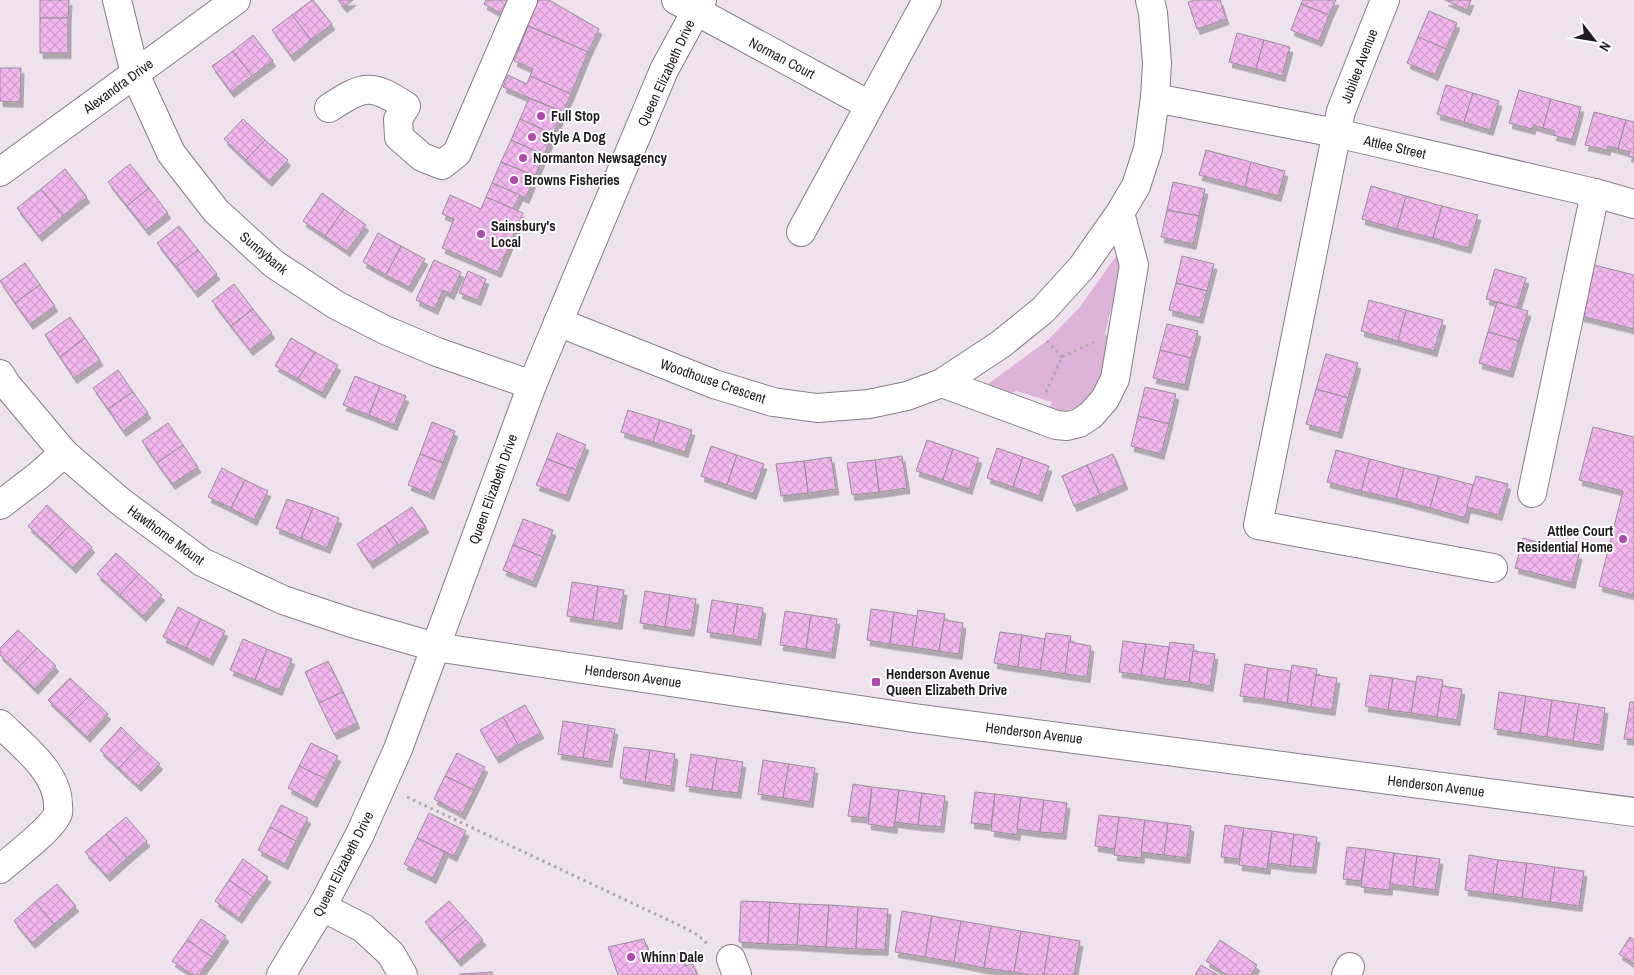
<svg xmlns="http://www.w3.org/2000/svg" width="1634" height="975" font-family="'Archivo Narrow',sans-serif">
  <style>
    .green { fill: #ddb3da }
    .building { fill: url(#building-cross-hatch); stroke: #998f98; filter: url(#shadow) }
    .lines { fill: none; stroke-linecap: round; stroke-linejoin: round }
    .minor-casing { stroke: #877d86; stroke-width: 30 }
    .path { stroke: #aea5ad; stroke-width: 3; stroke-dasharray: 2.5 4; stroke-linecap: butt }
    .minor { stroke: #fff; stroke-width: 28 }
    .poi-dot { fill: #af49ad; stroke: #fff; stroke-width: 2 }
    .labels { text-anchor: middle; stroke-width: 4; stroke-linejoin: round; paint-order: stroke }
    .street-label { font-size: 14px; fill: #1f1b1f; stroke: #fff }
    .poi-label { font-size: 14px; font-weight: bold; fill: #1f1b1f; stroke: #fff; text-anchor: start }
  </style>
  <defs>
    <pattern id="building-cross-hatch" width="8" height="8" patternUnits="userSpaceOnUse" patternTransform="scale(1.25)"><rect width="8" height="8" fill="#f3b7f0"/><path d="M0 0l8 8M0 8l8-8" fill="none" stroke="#d09dcd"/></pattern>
    <filter id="shadow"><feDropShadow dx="3" dy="5.5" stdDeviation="0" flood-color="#0004"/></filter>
  </defs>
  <rect width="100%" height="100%" fill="#eee3ed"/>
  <!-- green -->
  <polygon class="green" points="1119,252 1125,283 1122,301 1111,309 1105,334 1113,344 1097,390 1079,407 1062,411 1049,409 1052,402 1016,391 1003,396 984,387 1048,340 1080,307"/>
  <!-- building -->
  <g class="building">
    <polygon points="40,0 69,0 68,18 40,18"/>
    <polygon points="312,0 313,0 332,24 311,40 292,15"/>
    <polygon points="338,0 353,0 344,7"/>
    <polygon points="486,0 509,0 502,14 484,4"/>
    <polygon points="529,0 549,0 599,29 588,52 520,22"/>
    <polygon points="1196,0 1220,0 1226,19 1197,29 1188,2"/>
    <polygon points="1303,0 1336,0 1329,15 1301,4"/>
    <polygon points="1445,0 1471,0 1467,10"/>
    <polygon points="1301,4 1329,15 1319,41 1291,30"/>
    <polygon points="1429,11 1457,23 1446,49 1418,37"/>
    <polygon points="292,15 311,40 291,56 272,30"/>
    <rect x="40" y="18" width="28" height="35"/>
    <polygon points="528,26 588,52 571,94 530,76 533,69 514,61"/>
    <polygon points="1237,33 1264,40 1256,69 1229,62"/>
    <polygon points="253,35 273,61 252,76 233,51"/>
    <polygon points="1418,37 1446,49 1435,75 1407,63"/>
    <polygon points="1264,40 1290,47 1282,76 1256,69"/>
    <polygon points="233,51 252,76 231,92 212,66"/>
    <polygon points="0,68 21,68 20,102 0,101"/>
    <polygon points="508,75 527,84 530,76 571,94 563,112 503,87"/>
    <polygon points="1446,85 1473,93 1464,122 1437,114"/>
    <polygon points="1519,90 1551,99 1543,128 1533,125 1532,129 1509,123"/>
    <polygon points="1473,93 1499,101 1490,130 1464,122"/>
    <polygon points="529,98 563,112 553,134 520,119"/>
    <polygon points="1551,99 1581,107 1572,140 1553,135 1555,131 1543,128"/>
    <polygon points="1594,112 1626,120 1618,149 1608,146 1607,150 1585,145"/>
    <polygon points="243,119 265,140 246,160 224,139"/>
    <polygon points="520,119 553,134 544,155 511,140"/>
    <polygon points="1626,120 1634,122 1634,158 1628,156 1630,152 1618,149"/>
    <polygon points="265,140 288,160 269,181 246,160"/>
    <polygon points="511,140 544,155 535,176 501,162"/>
    <polygon points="1206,150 1251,162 1245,187 1199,175"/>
    <polygon points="501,162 535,176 526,198 492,183"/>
    <polygon points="1251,162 1285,171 1278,196 1245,187"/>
    <polygon points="130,164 149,188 127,206 108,182"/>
    <polygon points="65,169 87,197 63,216 41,189"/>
    <polygon points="1173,182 1205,189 1199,216 1167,210"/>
    <polygon points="492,183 520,195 513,209 486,197"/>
    <polygon points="1371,186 1406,196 1397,229 1362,219"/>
    <polygon points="149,188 168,213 146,230 127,206"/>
    <polygon points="41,189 63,216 39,236 17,208"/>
    <polygon points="322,193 344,209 325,236 303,221"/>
    <polygon points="450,195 481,209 486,197 523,213 498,272 442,248 454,219 442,214"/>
    <polygon points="1406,196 1442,206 1433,238 1397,229"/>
    <polygon points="1442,206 1478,215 1468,248 1433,238"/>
    <polygon points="344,209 366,225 347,251 325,236"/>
    <polygon points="1167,210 1199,216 1193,244 1161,237"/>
    <polygon points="179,226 198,250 176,267 157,243"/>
    <polygon points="378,233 401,246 386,275 363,262"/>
    <polygon points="401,246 425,259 409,287 386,275"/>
    <polygon points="198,250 217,274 195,292 176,267"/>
    <polygon points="1182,256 1214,264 1207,291 1176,283"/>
    <polygon points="434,260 461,272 451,294 443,290 435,309 416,300"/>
    <polygon points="25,263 40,285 15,303 0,281"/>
    <polygon points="1594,265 1634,275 1634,329 1581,316"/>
    <polygon points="1495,269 1526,278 1517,308 1486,299"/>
    <polygon points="468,271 486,279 478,300 459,293"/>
    <polygon points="1176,283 1207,291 1200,318 1169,310"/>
    <polygon points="234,284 253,309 231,326 212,301"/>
    <polygon points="40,285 55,306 30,324 15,303"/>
    <polygon points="1369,300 1406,310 1398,341 1361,331"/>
    <polygon points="1497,302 1528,311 1519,341 1488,332"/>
    <polygon points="253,309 272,333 250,350 231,326"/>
    <polygon points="1406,310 1443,320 1434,351 1398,341"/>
    <polygon points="70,317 85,338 60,357 45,335"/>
    <polygon points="1167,324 1198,331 1191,358 1160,350"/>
    <polygon points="1488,332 1519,341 1510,372 1479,363"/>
    <polygon points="85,338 100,360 74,378 60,357"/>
    <polygon points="291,338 315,352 298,379 275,366"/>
    <polygon points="1160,350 1191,358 1185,385 1153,378"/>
    <polygon points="315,352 338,365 322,393 298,379"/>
    <polygon points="1326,354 1358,363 1348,398 1316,389"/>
    <polygon points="118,370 133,392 108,409 93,388"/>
    <polygon points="355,376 380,386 369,415 343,405"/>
    <polygon points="380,386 406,396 394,425 369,415"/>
    <polygon points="1145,387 1176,394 1169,424 1138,416"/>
    <polygon points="1316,389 1348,398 1339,433 1306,424"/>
    <polygon points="133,392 148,413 123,431 108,409"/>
    <polygon points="628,410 660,420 653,442 621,432"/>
    <polygon points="1138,416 1169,424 1161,454 1131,446"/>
    <polygon points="660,420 692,430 685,452 653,442"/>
    <polygon points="432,422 455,431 443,463 420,454"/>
    <polygon points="168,423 183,445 157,463 142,441"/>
    <polygon points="1593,427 1634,437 1634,595 1599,586 1623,491 1579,480"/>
    <polygon points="557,433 586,445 576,470 547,459"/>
    <polygon points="927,440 953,449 943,480 916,471"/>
    <polygon points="183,445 198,467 172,484 157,463"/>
    <polygon points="711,446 737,455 727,485 701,476"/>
    <polygon points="997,448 1023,457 1013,487 987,478"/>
    <polygon points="953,449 979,458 969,489 943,480"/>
    <polygon points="1336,450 1370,459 1361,491 1327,482"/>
    <polygon points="420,454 443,463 431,494 408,485"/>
    <polygon points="1113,454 1125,484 1100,495 1087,465"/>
    <polygon points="737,455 764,464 753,494 727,485"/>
    <polygon points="902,456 907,488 879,492 875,460"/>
    <polygon points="831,457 836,489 808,493 804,461"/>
    <polygon points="1023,457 1049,466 1039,496 1013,487"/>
    <polygon points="547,459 576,470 566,496 536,485"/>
    <polygon points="1370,459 1404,468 1396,499 1361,491"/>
    <polygon points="875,460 879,492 852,495 847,463"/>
    <polygon points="804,461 808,493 781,496 776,464"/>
    <polygon points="1087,465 1100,495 1074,506 1062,476"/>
    <polygon points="222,468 245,480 231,508 208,497"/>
    <polygon points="1404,468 1439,476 1430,508 1396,499"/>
    <polygon points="1439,476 1473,485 1465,518 1430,508"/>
    <polygon points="1476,476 1508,484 1499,515 1467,507"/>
    <polygon points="245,480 268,491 254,520 231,508"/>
    <polygon points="287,499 313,508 301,538 276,528"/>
    <polygon points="47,505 69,526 50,546 28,526"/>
    <polygon points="412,507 426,527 398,545 385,525"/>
    <polygon points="313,508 339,518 327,548 301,538"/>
    <polygon points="523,519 553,530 543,557 513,545"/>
    <polygon points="385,525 398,545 370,563 357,544"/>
    <polygon points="69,526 92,547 73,568 50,546"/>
    <polygon points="1523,538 1579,554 1572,583 1515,568"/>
    <polygon points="513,545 543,557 533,582 503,570"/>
    <polygon points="116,553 139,574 120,595 97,574"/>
    <polygon points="139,574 162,595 143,616 120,595"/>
    <polygon points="572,582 598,586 593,620 567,616"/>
    <polygon points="598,586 624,590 619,624 593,620"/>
    <polygon points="645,591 670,595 665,627 640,623"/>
    <polygon points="670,595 696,599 691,631 665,627"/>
    <polygon points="712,600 738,604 733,636 707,632"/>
    <polygon points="738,604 763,608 758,640 733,636"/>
    <polygon points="178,607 201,619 186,648 163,637"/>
    <polygon points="871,609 894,612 890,644 867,640"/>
    <polygon points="918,610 945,614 939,651 912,647"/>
    <polygon points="785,611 811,615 806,649 780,645"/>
    <polygon points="894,612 917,616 912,647 890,644"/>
    <polygon points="811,615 837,619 832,653 806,649"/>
    <polygon points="201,619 225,631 210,660 186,648"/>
    <polygon points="944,620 963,623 959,654 939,651"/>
    <polygon points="18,630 37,648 16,670 0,655 0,648"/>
    <polygon points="1000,632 1022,635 1018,667 994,663"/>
    <polygon points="1046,633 1071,636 1065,674 1040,670"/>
    <polygon points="1022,635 1045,639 1040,670 1018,667"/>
    <polygon points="243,639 267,649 255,680 230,670"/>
    <polygon points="1123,641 1146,644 1141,675 1119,672"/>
    <polygon points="1069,642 1091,646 1087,677 1065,674"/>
    <polygon points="1170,642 1194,645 1189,682 1164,679"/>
    <polygon points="1146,644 1169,647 1164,679 1141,675"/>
    <polygon points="37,648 56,666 35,689 16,670"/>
    <polygon points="267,649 292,659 279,690 255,680"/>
    <polygon points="1193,651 1215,654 1210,686 1189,682"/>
    <polygon points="328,661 343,692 319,703 305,672"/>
    <polygon points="1245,664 1268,668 1264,699 1240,696"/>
    <polygon points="1292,665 1317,669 1311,707 1287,703"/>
    <polygon points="1268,668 1291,671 1287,703 1264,699"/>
    <polygon points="1316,675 1337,678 1332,710 1311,707"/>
    <polygon points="1370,675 1393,678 1388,710 1365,706"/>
    <polygon points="1417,676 1443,680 1437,717 1411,713"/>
    <polygon points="70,678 89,696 67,718 48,700"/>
    <polygon points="1393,678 1416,682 1411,713 1388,710"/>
    <polygon points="1442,686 1462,689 1457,720 1437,717"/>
    <polygon points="343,692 357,723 334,734 319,703"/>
    <polygon points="1499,692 1526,696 1520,733 1494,729"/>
    <polygon points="89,696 108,714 87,737 67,718"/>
    <polygon points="1526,696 1552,700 1547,737 1520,733"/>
    <polygon points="1552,700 1579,704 1573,741 1547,737"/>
    <polygon points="1630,702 1634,702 1634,740 1624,739"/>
    <polygon points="1579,704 1605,708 1600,745 1573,741"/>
    <polygon points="525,705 541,733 518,745 503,717"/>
    <polygon points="503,717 518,745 496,758 480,730"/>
    <polygon points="563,721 589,725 583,758 558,754"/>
    <polygon points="589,725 615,729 609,762 583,758"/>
    <polygon points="121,727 140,746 119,768 100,750"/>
    <polygon points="311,743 338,756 326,779 299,766"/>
    <polygon points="140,746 160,764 138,786 119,768"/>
    <polygon points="624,747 650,750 645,782 620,778"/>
    <polygon points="650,750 675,754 671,786 645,782"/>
    <polygon points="457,753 485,767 474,790 445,776"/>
    <polygon points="691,754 717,758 712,790 686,786"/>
    <polygon points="717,758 743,762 738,793 712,790"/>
    <polygon points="763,760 789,764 783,798 758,794"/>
    <polygon points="789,764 815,768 810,802 783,798"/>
    <polygon points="299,766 326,779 314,802 288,788"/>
    <polygon points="445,776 474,790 462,814 434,799"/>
    <polygon points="853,784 872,787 868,818 848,816"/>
    <polygon points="872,787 899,790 894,828 868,824"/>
    <polygon points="899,790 922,793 918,825 895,822"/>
    <polygon points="975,792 995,794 991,825 971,823"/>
    <polygon points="922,793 945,796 941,827 918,825"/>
    <polygon points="995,794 1021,797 1017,835 991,831"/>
    <polygon points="1021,797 1044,800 1040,832 1017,829"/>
    <polygon points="1044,800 1067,803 1063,834 1040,832"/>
    <polygon points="281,805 308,818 296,841 270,827"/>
    <polygon points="429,813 466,831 454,856 417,838"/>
    <polygon points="1099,815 1119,817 1115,849 1095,846"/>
    <polygon points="126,817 147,841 127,858 106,834"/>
    <polygon points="1119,817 1145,820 1141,858 1114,855"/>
    <polygon points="1145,820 1168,823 1164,855 1141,852"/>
    <polygon points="1168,823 1191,826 1187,858 1164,855"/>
    <polygon points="1225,825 1244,828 1239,859 1221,857"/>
    <polygon points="270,827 296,841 285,864 258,850"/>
    <polygon points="1244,828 1272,831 1267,869 1239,865"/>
    <polygon points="1272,831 1294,834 1290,866 1268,863"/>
    <polygon points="106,834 127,858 107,876 85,852"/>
    <polygon points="1294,834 1317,837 1313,868 1290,866"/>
    <polygon points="417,838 445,852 433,878 404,864"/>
    <polygon points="1347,847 1366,849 1361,881 1343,879"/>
    <polygon points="1366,849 1394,853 1389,890 1361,887"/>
    <polygon points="1394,853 1417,856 1413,887 1390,884"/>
    <polygon points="1469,855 1498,860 1493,894 1465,890"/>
    <polygon points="1417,856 1440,859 1435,890 1413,887"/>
    <polygon points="243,859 268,877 253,897 229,880"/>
    <polygon points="1498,860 1527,863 1522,898 1493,894"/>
    <polygon points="1527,863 1555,867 1550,902 1522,898"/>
    <polygon points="1555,867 1584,871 1579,906 1550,902"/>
    <polygon points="229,880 253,897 239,918 215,901"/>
    <polygon points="57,884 76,906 54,924 35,902"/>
    <polygon points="449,901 466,920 442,941 425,922"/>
    <polygon points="741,901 770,902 768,944 739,942"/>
    <polygon points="35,902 54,924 32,943 14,921"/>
    <polygon points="770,902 800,904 797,945 768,944"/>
    <polygon points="800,904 829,905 826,947 797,945"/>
    <polygon points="829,905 858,907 856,949 826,947"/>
    <polygon points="858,907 888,909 885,950 856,949"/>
    <polygon points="902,911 932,916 925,957 895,952"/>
    <polygon points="932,916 961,921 954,962 925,957"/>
    <polygon points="201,919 226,936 212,957 187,940"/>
    <polygon points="466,920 483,940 458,961 442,941"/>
    <polygon points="961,921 991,926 984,968 954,962"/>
    <polygon points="991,926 1021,931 1014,972 984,968"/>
    <polygon points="1021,931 1050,936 1044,975 1029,975 1014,972"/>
    <polygon points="1050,936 1080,941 1074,975 1044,975"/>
    <polygon points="1630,937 1634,940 1634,964 1619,954"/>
    <polygon points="644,939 651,960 681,953 685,966 693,964 697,975 618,975 608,947"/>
    <polygon points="187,940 212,957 199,975 193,975 172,961"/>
    <polygon points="1220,940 1257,965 1251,975 1227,975 1206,961"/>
    <polygon points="1201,965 1218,975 1195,975"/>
    <polygon points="492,972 492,975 460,975 460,974"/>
  </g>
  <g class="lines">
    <!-- minor casing -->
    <g class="minor-casing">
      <g id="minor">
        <polyline points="117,0 135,74 171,153 216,211 274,264 336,305 385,330 437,352 532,385"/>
        <polyline points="676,0 869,105"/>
        <polyline points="1385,0 1341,111 1258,525 1493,568"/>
        <polyline points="1155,98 1336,133 1595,193 1634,204"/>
        <path d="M329 108C364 85 371 83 406 106L398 119 399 137 422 157 442 165 457 153 523 0"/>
        <polyline points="0,172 236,0"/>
        <polyline points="801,232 927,0"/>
        <polyline points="558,322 714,384 773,402 817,408 869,404 907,396 942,383 1001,344 1043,310 1082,267 1120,213 1136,186 1148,149 1155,98 1157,63 1153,13 1150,0"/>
        <polyline points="0,374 6,384 64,453 121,502 202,562 283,600 352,623 435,647 914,718 1634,812"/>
        <polyline points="942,383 1056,425 1067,426 1079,423 1091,415 1105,399 1115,379 1134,265 1120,213"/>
        <polyline points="1532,493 1595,193"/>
        <polyline points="0,505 38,476 64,453"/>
        <path d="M0 724C22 745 59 773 58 806 58 808 59 811 58 813 53 828 13 858 0 869"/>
        <polyline points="322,907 363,928 391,954 403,975"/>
        <polyline points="731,959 737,975"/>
        <polyline points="281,975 322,907 360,834 398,749 532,385 664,70 702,0"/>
        <polyline points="1346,975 1350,967"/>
      </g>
    </g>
    <!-- path -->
    <g class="path">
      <polyline points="1047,341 1062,357"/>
      <polyline points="1046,392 1062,357 1094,342"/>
      <polyline points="407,797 683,927 698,935 708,945"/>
    </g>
    <!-- minor -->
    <use href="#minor" class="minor"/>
  </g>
  <!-- markers -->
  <g class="poi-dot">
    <circle cx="541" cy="116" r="5"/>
    <circle cx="532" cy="137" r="5"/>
    <circle cx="523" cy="158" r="5"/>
    <circle cx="514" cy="180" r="5"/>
    <circle cx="481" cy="234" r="5"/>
    <circle cx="1623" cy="539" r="5"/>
    <rect x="871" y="677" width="10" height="10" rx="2.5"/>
    <circle cx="631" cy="957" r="5"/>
  </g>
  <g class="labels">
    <!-- street labels -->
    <g class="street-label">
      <text transform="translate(782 58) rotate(28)" y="5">Norman Court</text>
      <text transform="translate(1359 66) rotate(-69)" y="5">Jubilee Avenue</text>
      <text transform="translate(666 73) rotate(-65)" y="5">Queen Elizabeth Drive</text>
      <text transform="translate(118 86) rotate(-36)" y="5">Alexandra Drive</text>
      <text transform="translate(1395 147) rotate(13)" y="5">Attlee Street</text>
      <text transform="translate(264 253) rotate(40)" y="5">Sunnybank</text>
      <text transform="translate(713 381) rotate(19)" y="5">Woodhouse Crescent</text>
      <text transform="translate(493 489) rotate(-70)" y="5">Queen Elizabeth Drive</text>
      <text transform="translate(166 535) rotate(36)" y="5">Hawthorne Mount</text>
      <text transform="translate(633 676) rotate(8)" y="5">Henderson Avenue</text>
      <text transform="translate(1034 733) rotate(7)" y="5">Henderson Avenue</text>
      <text transform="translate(1436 786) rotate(7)" y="5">Henderson Avenue</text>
      <text transform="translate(343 864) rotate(-63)" y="5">Queen Elizabeth Drive</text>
    </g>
    <!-- poi labels -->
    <g class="poi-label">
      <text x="551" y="121">Full Stop</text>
      <text x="542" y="142">Style A Dog</text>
      <text x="533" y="163">Normanton Newsagency</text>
      <text x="524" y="185">Browns Fisheries</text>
      <text x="491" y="231">Sainsbury's<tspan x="491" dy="16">Local</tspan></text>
      <text x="1613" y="536" text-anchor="end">Attlee Court<tspan x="1613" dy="16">Residential Home</tspan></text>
      <text x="886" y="679">Henderson Avenue<tspan x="886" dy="16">Queen Elizabeth Drive</tspan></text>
      <text x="641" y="962">Whinn Dale</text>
    </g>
  </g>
  <!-- north arrow -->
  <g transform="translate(1594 40) rotate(121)" stroke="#ffffff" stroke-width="4" paint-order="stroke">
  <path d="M0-4L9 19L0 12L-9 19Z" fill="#1f1b1f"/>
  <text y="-8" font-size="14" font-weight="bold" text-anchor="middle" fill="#1f1b1f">N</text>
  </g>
</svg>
